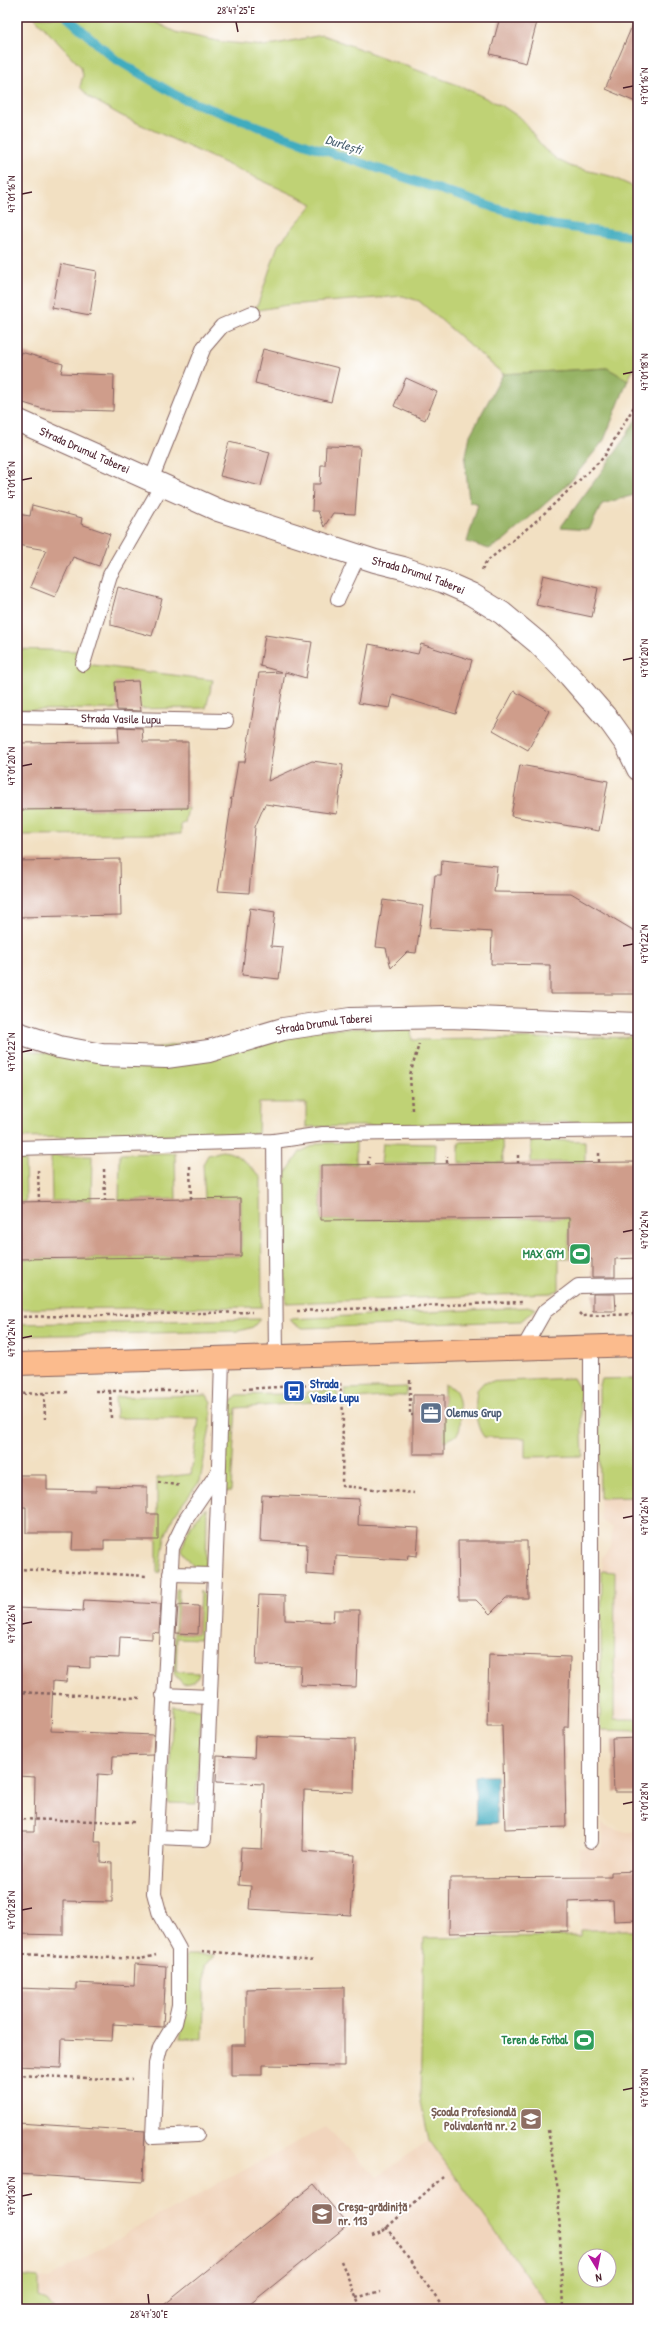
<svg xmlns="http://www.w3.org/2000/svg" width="655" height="2326" font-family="'Patrick Hand',sans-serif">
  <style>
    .built { fill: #f1d5bd; fill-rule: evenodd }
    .green { fill: #bfd275; stroke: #847850; fill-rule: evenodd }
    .forest { fill: #97b466; stroke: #706a48 }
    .water { fill: #40acbf; stroke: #456675 }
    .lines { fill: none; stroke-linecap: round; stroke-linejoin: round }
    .stream { stroke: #40acbf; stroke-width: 9 }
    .building { fill: #cf9d8b }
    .lane-casing { stroke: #856360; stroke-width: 16 }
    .street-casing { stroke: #856360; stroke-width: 24 }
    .primary-casing { stroke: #856360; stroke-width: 24 }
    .path { stroke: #856360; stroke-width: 2.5; stroke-dasharray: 3 3; stroke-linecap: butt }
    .lane { stroke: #fff; stroke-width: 14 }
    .street { stroke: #fff; stroke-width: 22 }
    .primary { stroke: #fbbb8d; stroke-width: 22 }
    .ticks { fill: none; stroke: #4a1f2b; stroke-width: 1.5 }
    .labels { text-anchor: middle; stroke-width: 4; stroke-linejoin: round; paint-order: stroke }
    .street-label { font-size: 12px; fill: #4a1f2b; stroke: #fff }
    .leisure-label { font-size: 12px; font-weight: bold; fill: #27864d; stroke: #fff; text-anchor: end }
    .transit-label { font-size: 12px; font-weight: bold; fill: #164399; stroke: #fff; text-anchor: start }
    .service-label { font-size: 12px; font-weight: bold; fill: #4e5e75; stroke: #fff; text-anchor: start }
    .education-label { font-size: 12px; font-weight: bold; fill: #785e54; stroke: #fff; text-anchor: end }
    .water-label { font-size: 13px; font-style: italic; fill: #465e6e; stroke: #fff }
    .neatline { fill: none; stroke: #4a1f2b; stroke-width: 1.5 }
    .ticks-label { font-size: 10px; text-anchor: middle; fill: #4a1f2b }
  </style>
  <rect width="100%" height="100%" fill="#fff"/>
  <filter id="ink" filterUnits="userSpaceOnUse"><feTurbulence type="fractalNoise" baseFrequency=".025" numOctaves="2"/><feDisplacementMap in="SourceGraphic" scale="8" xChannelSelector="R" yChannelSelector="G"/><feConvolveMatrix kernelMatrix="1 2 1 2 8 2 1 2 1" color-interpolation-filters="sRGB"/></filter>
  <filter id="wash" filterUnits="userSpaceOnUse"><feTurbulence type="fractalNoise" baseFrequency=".012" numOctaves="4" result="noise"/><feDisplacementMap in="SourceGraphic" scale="16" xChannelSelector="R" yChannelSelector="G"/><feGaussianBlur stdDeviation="0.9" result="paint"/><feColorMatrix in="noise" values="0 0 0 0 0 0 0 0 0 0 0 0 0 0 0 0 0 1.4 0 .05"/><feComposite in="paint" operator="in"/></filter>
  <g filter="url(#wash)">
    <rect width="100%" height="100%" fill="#f2e0c2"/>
    <!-- built -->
    <g class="built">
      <polygon points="638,1483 638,1731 603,1732 600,1730 602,1557 611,1545 612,1528 601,1520 599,1484"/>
      <path d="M602 1822 606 1827 623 1832H638V2309H54L47 2300 39 2297V2278L49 2279 129 2231 326 2127 377 2177 429 2140 420 2097 424 1938 580 1936 579 1848 603 1847ZM585 2256H609V2280H585Z"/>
    </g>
    <!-- green -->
    <g class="green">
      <polygon points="34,17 145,17 175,32 222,42 265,46 322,35 463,87 504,107 522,119 544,149 558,160 572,167 610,176 638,189 638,360 628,380 607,368 503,374 419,301 403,296 287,305 253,311 258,304 278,245 313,204 120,115 89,97 80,87 83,75 81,67"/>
      <polygon points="17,649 78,651 77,663 213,680 206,708 17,710"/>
      <polygon points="188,808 185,823 181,824 181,834 17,835 17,810"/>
      <polygon points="411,1027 412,1040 638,1037 638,1121 306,1127 306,1103 259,1103 258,1134 17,1138 17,1046 30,1051 80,1057 294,1030"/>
      <polygon points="502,1140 503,1163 459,1163 459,1142"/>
      <polygon points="531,1140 585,1141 585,1162 531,1162"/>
      <polygon points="356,1142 356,1164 321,1165 321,1220 569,1218 569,1259 559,1259 559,1290 551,1293 286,1303 282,1179 300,1152 319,1143"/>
      <polygon points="383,1143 436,1144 435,1163 381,1164"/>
      <path d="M222 1151C239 1152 249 1166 261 1177L262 1307 17 1309V1259L241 1256V1198L205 1199 203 1164 208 1155Z"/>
      <polygon points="175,1153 176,1199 119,1200 120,1154"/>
      <polygon points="17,1156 25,1156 26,1202 17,1202"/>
      <polygon points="51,1156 92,1156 91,1200 52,1201"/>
      <polygon points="531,1307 535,1309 521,1321 303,1328 293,1323 290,1319"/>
      <polygon points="260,1319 253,1327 239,1331 17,1336 17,1324"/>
      <path d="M573 1378 580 1390 583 1456 525 1457V1438L484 1437C474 1424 475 1406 477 1390L484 1382Z"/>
      <polygon points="638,1378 638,1497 600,1498 599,1388 602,1379"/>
      <path d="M444 1384C447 1386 453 1387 455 1390 460 1395 462 1424 459 1431 457 1437 449 1439 444 1441Z"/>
      <polygon points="406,1387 407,1395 344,1400 345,1389"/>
      <polygon points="337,1390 338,1400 236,1408 231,1491 220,1492 227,1408 237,1395 282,1394 283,1398 306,1397 306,1392"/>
      <polygon points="207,1395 211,1402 211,1422 200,1481 174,1515 165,1536 160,1572 157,1573 157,1478 191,1474 199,1418 116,1418 115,1397"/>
      <path d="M207 1508 206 1569 193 1566 182 1550C186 1533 192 1520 207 1508Z"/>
      <polygon points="602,1571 615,1572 614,1719 638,1719 638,1731 600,1730"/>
      <path d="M176 1589 179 1590 177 1633 198 1634 200 1591 204 1595 205 1625 201 1639 177 1638 176 1672 199 1673C197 1683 191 1683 183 1684L174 1674Z"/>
      <polygon points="173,1707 201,1709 196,1804 168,1803"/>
      <path d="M580 1930H638V2309H551L429 2140 420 2097 424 1938 580 1936ZM585 2256H609V2280H585Z"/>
      <polygon points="186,1955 215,1955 205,1966 203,2039 180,2038 185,2015"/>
      <polygon points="17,2276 39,2278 39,2297 47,2300 54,2309 17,2309"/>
    </g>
    <!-- forest -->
    <g class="forest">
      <polygon points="607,368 628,380 604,440 570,482 504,540 489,549 467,542 478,504 469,501 465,461 470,435 503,374"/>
      <polygon points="638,416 638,499 634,495 602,504 589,530 560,528 618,449"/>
    </g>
    <!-- water -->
    <polygon class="water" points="475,1776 496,1776 497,1823 476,1824"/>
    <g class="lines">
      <!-- stream -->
      <polyline class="stream" points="67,17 115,59 181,98 311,146 495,208 553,225 638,237"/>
    </g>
    <g id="blocks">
      <!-- building -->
      <g class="building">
        <polygon points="500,17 518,17 537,22 526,63 490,54"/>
        <polygon points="636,17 638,17 638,103 605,89"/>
        <polygon points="60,264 97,271 90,315 52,308"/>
        <polygon points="263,349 339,368 331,402 255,383"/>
        <polygon points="21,352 63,364 61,373 114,375 113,411 43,409 17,401 17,365"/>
        <polygon points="406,378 437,392 425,420 394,406"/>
        <polygon points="229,442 270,452 261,486 220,476"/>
        <polygon points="326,446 360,447 355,514 333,513 324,527 318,511 312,511 313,484 320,484 321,465 325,465"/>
        <polygon points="32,505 82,518 81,524 110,534 99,566 73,557 55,597 30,587 46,550 17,545 17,514 30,516"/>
        <polygon points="543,575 598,588 592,617 536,605"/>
        <polygon points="118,587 162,599 152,636 111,625 111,614"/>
        <polygon points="265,635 312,642 306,678 285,672 268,781 312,761 343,765 337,814 265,804 255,827 249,893 218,891 232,799 230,799 232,798 238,762 245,762 259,673 282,672 260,666"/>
        <polygon points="369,644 418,654 421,644 472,660 456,714 393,695 390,708 358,703"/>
        <polygon points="138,681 141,711 117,710 115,682"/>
        <polygon points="514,691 549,711 528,750 493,730"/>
        <polygon points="118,727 142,728 143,742 188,742 188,808 17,810 17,743 119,742"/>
        <polygon points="520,765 608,781 599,831 511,816"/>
        <polygon points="120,859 121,915 19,917 18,861"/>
        <polygon points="442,860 497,866 494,892 571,893 638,933 638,994 550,994 550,965 491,964 492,932 430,928 435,875 441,875"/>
        <polygon points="383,900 423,906 416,953 407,952 391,968 386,948 376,947"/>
        <polygon points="250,908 275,912 271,946 283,947 279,979 242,975"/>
        <polygon points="638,1162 638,1258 615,1259 615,1277 592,1277 592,1259 569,1259 569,1218 321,1220 321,1165"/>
        <polygon points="241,1198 241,1256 17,1259 17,1202"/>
        <polygon points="593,1294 615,1294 616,1311 593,1311"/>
        <rect x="413" y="1395" width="31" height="59"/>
        <polygon points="17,1475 47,1475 47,1490 96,1491 96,1486 147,1487 147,1514 158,1514 158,1540 104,1540 104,1550 72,1550 73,1533 26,1533 26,1507 17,1507"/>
        <polygon points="262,1495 359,1499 358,1525 419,1528 417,1556 408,1555 407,1560 336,1556 335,1576 306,1574 307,1544 260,1541"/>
        <polygon points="458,1541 527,1541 528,1598 506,1598 490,1614 476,1600 459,1600"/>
        <polygon points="259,1595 285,1596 285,1620 333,1622 334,1610 359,1610 356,1687 300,1685 301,1666 256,1665"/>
        <polygon points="84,1600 161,1604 159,1633 152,1632 152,1639 120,1637 119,1658 90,1657 90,1668 68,1667 66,1682 53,1681 51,1731 154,1735 153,1755 113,1756 112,1775 98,1774 95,1842 101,1842 101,1862 112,1863 112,1902 63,1901 63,1935 17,1934 17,1832 34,1832 35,1777 17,1776 17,1608 83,1611"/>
        <polygon points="178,1605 199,1606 198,1634 176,1633"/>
        <polygon points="489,1654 570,1657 568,1727 564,1727 566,1827 505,1829 502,1725 487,1725"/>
        <polygon points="255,1736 355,1739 354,1792 304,1790 303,1851 355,1855 351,1915 249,1909 251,1886 239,1885 241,1848 262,1849 264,1784 216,1782 217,1756 254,1758"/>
        <polygon points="638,1738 638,1792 614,1792 612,1739"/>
        <polygon points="638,1871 638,1920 614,1921 613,1900 568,1902 568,1931 449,1933 450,1878 611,1877 611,1872"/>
        <polygon points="135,1964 166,1966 163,2027 113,2024 112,2041 62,2039 61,2068 17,2066 17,1988 76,1990 76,1983 134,1986"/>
        <polygon points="344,1987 344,2066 262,2065 262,2075 231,2075 231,2045 246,2045 246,1989"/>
        <polygon points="17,2123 145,2131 143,2182 17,2174"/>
        <polygon points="314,2184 348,2225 244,2309 159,2309"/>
      </g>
    </g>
  </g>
  <g filter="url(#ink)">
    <use href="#blocks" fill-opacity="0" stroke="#856360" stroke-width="1"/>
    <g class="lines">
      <!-- lane casing -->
      <g class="lane-casing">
        <g id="lane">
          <polyline points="151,480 204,347 222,326 252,313"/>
          <polyline points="338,599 358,556"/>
          <polyline points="83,664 110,575 162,485"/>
          <path id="s1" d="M17 717 226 721"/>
          <polyline points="274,1141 276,1358"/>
          <polyline points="17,1148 274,1141 323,1134 638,1130"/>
          <polyline points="523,1349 544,1312 578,1286 638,1285"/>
          <polyline points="170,1574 215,1575"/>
          <polyline points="163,1695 210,1697"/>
          <polyline points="157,1837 204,1839 218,1501 222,1359"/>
          <polyline points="591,1841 591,1346"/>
          <polyline points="197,2135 153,2137 156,2064 160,2048 175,2023 179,2005 179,1949 160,1915 154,1893 172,1548 186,1519 218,1472"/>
        </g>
      </g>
      <!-- street casing -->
      <g class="street-casing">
        <g id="street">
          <path id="s2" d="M17 420 218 510 375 561 403 568 444 582 471 594 502 613 538 643 570 676 611 723 626 744 638 769"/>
          <path id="s3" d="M17 1033 59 1047 102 1055 166 1057 209 1051 283 1029 350 1019 448 1017 638 1024"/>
        </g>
      </g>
      <!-- primary casing -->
      <g class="primary-casing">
        <polyline id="primary" points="17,1364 638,1345"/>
      </g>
      <!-- path -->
      <g class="path">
        <polyline points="482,570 486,562 535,522 604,457 638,400"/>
        <polyline points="412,1110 410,1075 419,1044"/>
        <polyline points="518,1155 518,1163"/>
        <polyline points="599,1162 599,1153"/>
        <polyline points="447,1163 447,1156"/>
        <polyline points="368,1164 369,1157"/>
        <polyline points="190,1166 191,1199"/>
        <polyline points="104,1169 105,1201"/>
        <polyline points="38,1170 39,1201"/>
        <polyline points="297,1311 522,1302"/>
        <polyline points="579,1313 582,1316 638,1314"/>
        <polyline points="17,1317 252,1312"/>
        <polyline points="410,1380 410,1415 413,1415"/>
        <polyline points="340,1383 343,1412 342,1486 414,1493"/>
        <polyline points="243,1389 332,1384"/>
        <polyline points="95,1391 198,1391"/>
        <polyline points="110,1391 111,1418"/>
        <polyline points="44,1393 45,1419"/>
        <polyline points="17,1394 70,1392"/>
        <polyline points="158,1482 181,1486"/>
        <polyline points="17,1569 148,1576"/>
        <polyline points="17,1692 140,1698"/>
        <polyline points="17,1819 134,1822"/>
        <polyline points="202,1951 315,1960"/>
        <polyline points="17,1954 141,1959 156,1955"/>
        <polyline points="17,2075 132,2080"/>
        <polyline points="548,2130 558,2190 563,2309"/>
        <polyline points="386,2227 444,2309"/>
        <polyline points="372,2236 383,2231 443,2177"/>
        <polyline points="341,2261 361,2309"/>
        <polyline points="356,2298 380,2291"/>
      </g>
      <!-- lane -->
      <use href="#lane" class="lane"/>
      <!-- street -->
      <use href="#street" class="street"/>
      <!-- primary -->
      <use href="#primary" class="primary"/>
    </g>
  </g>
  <!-- ticks -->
  <path class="ticks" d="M236 22 238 32M623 88 633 86M22 194 32 192M623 374 633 372M22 480 32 478M623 660 633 658M22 766 32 764M623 946 633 944M22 1052 32 1050M623 1232 633 1230M22 1338 32 1336M623 1518 633 1516M22 1624 32 1622M623 1804 633 1802M22 1910 32 1908M623 2090 633 2088M22 2196 32 2194M148 2294 149 2304"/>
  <!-- icons -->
  <defs>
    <g id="stadium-square" transform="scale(1.15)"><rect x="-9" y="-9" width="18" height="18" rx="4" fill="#2e9e5b" stroke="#fff"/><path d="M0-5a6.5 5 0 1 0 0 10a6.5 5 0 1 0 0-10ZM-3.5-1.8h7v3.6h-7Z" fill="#fff"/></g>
    <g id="bus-square" transform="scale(1.15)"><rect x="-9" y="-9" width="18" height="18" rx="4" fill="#1a4fb4" stroke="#fff"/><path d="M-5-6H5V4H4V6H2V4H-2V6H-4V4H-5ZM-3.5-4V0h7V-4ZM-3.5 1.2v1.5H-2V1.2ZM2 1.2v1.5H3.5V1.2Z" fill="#fff"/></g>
    <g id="office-square" transform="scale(1.15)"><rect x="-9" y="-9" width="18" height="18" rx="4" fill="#5c6f8a" stroke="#fff"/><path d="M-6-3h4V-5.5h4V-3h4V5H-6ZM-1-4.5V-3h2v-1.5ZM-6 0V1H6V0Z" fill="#fff"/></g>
    <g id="university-square" transform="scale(1.15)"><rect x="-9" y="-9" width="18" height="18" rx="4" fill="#8d6e63" stroke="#fff"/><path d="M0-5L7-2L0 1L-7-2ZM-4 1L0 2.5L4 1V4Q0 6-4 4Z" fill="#fff"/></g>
    <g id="school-square" transform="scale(1.15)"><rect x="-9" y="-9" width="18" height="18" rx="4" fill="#8d6e63" stroke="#fff"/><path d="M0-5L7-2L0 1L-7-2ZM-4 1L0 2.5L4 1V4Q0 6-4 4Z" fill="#fff"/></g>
  </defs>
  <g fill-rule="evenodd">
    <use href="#stadium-square" x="580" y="1254"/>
    <use href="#bus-square" x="294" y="1391"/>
    <use href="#office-square" x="431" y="1413"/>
    <use href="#stadium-square" x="584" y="2040"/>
    <use href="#university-square" x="531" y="2119"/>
    <use href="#school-square" x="322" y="2214"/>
  </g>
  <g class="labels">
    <!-- street labels -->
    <g class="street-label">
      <text dy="4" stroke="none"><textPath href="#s2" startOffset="74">Strada Drumul Taberei</textPath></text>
      <text dy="4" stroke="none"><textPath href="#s2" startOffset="431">Strada Drumul Taberei</textPath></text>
      <text dy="4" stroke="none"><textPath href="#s1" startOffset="104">Strada Vasile Lupu</textPath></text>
      <text dy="4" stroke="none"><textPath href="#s3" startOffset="314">Strada Drumul Taberei</textPath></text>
    </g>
    <!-- leisure labels -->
    <g class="leisure-label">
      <text x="564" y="1258">MAX GYM</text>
      <text x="568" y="2044">Teren de Fotbal</text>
    </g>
    <!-- transit labels -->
    <g class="transit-label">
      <text x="310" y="1388">Strada<tspan x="310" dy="14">Vasile Lupu</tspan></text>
    </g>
    <!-- service labels -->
    <g class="service-label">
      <text x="446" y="1417">Olemus Grup</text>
    </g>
    <!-- education labels -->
    <g class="education-label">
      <text x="516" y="2116">Școala Profesională<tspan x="516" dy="14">Polivalentă nr. 2</tspan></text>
      <text x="338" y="2211" text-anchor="start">Creșa-grădiniță<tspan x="338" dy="14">nr. 113</tspan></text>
    </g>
    <!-- water labels -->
    <g class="water-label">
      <text transform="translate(344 144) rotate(18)" y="5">Durlești</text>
    </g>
  </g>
  <!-- margin -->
  <rect width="655" height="2326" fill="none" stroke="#fff" stroke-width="44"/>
  <!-- north arrow -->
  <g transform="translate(597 2268) rotate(170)"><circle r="19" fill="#ffffff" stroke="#b7a5aa"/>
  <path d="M0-3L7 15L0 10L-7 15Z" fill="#b5179e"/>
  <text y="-6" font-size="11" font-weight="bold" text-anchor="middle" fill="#4a1f2b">N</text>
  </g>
  <rect x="22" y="22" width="611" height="2282" class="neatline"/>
  <g class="ticks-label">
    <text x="236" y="14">28°47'25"E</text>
    <text transform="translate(644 86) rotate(-90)" y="4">47°01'16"N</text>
    <text transform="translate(11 194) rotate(-90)" y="4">47°01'16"N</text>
    <text transform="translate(644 372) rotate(-90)" y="4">47°01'18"N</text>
    <text transform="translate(11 480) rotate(-90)" y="4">47°01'18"N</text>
    <text transform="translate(644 658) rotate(-90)" y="4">47°01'20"N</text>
    <text transform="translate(11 766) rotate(-90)" y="4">47°01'20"N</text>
    <text transform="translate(644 944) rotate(-90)" y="4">47°01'22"N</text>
    <text transform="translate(11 1052) rotate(-90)" y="4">47°01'22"N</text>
    <text transform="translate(644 1230) rotate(-90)" y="4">47°01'24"N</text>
    <text transform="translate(11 1338) rotate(-90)" y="4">47°01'24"N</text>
    <text transform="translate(644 1516) rotate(-90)" y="4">47°01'26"N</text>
    <text transform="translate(11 1624) rotate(-90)" y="4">47°01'26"N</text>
    <text transform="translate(644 1802) rotate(-90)" y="4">47°01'28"N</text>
    <text transform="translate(11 1910) rotate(-90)" y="4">47°01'28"N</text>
    <text transform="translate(644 2088) rotate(-90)" y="4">47°01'30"N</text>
    <text transform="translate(11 2196) rotate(-90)" y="4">47°01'30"N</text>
    <text x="149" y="2318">28°47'30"E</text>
  </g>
</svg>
